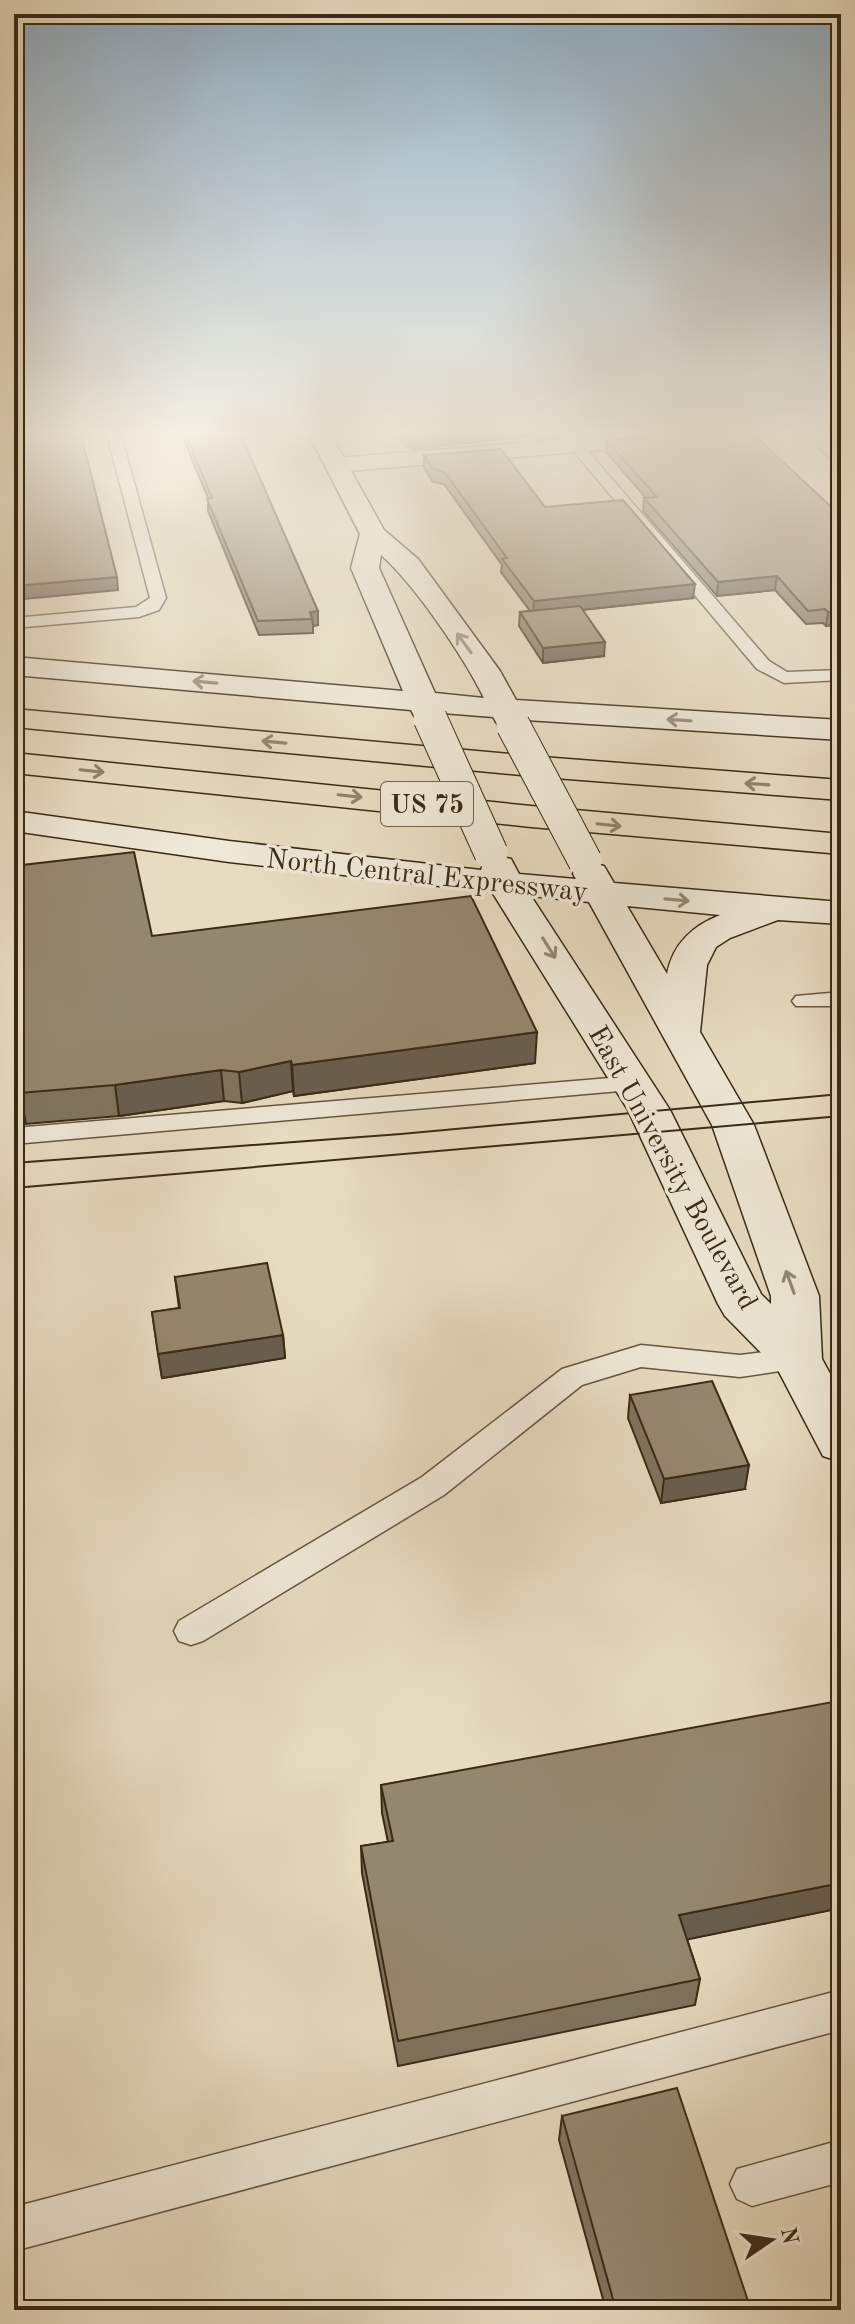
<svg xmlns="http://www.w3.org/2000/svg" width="855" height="2324" font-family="'Old Standard TT',serif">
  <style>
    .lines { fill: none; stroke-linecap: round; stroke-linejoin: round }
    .lane-casing { stroke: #655641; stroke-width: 3 }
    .street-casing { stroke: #655641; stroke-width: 3 }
    .secondary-casing { stroke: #3a2a16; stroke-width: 3 }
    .highway-casing { stroke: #3a2a16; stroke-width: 3 }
    .lane { fill: #efe8d7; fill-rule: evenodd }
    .street { fill: #efe8d7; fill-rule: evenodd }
    .secondary { fill: #efe8d7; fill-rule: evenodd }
    .highway { fill: #e7dcc1; fill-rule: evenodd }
    .tram { stroke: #3a2a16; stroke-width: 2 }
    .secondary-bridge-casing { stroke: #3a2a16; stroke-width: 35; stroke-linecap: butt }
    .secondary-bridge { stroke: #efe8d7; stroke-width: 33 }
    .wall { fill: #7f745f; stroke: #3a2a16; stroke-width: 2 }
    .shaded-wall { fill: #685e4e; stroke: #3a2a16; stroke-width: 2 }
    .building { fill: #94876f; stroke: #3a2a16; stroke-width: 2 }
    .oneway { stroke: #948976 }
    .oneway2 { stroke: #90836c }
    .labels { text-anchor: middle; stroke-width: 7; stroke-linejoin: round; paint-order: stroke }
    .shield { fill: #efe8d7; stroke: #706350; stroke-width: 2 }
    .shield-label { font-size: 26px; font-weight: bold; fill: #3a2a16 }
    .street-label { font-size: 28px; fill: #3a2a16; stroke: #efe8d7 }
  </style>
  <rect width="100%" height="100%" fill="#e7dcc1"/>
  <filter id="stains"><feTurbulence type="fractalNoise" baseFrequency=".0025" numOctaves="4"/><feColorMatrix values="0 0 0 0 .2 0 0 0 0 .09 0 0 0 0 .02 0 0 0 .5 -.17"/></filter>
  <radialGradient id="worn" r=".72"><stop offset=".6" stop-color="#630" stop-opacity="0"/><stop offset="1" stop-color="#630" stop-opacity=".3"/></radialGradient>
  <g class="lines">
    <!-- lane casing -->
    <g class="lane-casing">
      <g id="lane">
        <polygon points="107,435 121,435 166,598 159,610 139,617 14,628 14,618 136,607 150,598"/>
        <polygon points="560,435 574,435 769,661 787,672 841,670 841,680 784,683 757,669"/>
        <polygon points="841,992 841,1006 796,1006 792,1001 796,996"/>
        <polygon points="634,1076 643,1079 646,1084 643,1089 14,1144 14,1128"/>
        <polygon points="641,1345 740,1355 797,1348 807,1351 812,1359 807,1367 740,1377 641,1367 582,1385 444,1495 203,1641 191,1645 179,1641 174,1631 179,1621 422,1477 562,1369"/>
        <polygon points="841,1990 841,2030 14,2251 14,2207"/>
        <polygon points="841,2140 841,2182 752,2206 737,2199 730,2184 737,2169"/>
      </g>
    </g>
    <!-- street casing -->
    <g class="street-casing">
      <g id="street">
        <polygon points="616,435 707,435 703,440 695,442 337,472 328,470 325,465 328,460 337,458"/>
        <polygon points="805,435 831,435 841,443 841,462 833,460"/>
      </g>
    </g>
    <!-- secondary casing -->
    <g class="secondary-casing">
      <g id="secondary">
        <path d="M309 435H331L384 530 418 559 500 671 516 700 841 720V740L526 720 529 725 524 732 513 734 502 732 493 717 443 713 446 718 441 725 430 727 419 725 411 710 14 675V657L403 691 351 568 360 534ZM381 555C415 585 464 657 484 698L435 693 379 568Z"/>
        <path d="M14 811 229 841 481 870 485 859 498 856 511 859 519 874 576 879 573 874 578 866 591 863 604 866 614 883 841 902V924L778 920 730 938 716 947 707 965 700 1032 754 1125 819 1296 822 1359 841 1394V1462L823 1456 778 1370 725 1316 718 1304 628 1110 492 892 229 862 14 831ZM531 896 589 902 712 1125 771 1296V1304L761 1294 670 1110ZM627 906 720 915C693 926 673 943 667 974Z"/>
      </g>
    </g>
    <!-- highway casing -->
    <g class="highway-casing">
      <g id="highway">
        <polygon points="14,709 542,757 841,780 841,800 542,777 14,727"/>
        <polygon points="14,753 531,806 841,834 841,854 531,827 14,773"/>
      </g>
    </g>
    <!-- lane -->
    <use href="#lane" class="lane"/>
    <!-- street -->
    <use href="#street" class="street"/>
    <!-- secondary -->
    <use href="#secondary" class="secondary"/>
    <!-- highway -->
    <use href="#highway" class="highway"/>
    <!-- tram -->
    <g class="tram">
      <polyline points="14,1163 401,1134 841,1094"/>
      <polyline points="14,1188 841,1116"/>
    </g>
    <!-- secondary-bridge casing -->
    <g class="secondary-bridge-casing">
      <g id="secondary-bridge">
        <polyline points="430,718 491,853"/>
        <polyline points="513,725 585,861"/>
      </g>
    </g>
    <!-- secondary-bridge -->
    <use href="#secondary-bridge" class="secondary-bridge"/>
  </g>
  <!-- wall -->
  <g class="wall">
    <polygon points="182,435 241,435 318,625 313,626 313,633 259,635 208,511 208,498"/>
    <polygon points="399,435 537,435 412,449 405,445"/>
    <polygon points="606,440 841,516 841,624 826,626 823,623 806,624 775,590 717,596 643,511 644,498 646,498 606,452"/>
    <polygon points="424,455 545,507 693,598 582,610 604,656 543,663 519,626 520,612 530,611 501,572 502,565 449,491 444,484 433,482 424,468"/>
    <polygon points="152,936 535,1063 294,1096 293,1091 242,1103 224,1101 119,1116 26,1124 20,1093"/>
    <polygon points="175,1277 283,1335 285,1358 162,1378 152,1312 179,1308"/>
    <polygon points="630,1395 745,1489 661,1503 628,1418"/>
    <polygon points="841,1707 841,1908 687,1939 700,1979 695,2005 398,2066 362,1873 361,1846 388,1842 382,1813 381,1785"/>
    <polygon points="562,2116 751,2310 606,2310 559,2140"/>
  </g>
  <!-- shaded-wall -->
  <g class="shaded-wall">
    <polygon points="430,435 537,435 412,449 412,437"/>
    <polygon points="777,576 775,590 717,596 718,582"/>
    <polygon points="117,577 118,590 14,600 14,586"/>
    <polygon points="695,584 693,598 533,615 534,601"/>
    <polygon points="318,611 318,625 313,626 312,619 310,612"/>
    <polygon points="841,611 841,624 826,626 828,612"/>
    <polygon points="605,642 604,656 543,663 543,648"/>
    <polygon points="537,1032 535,1063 294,1096 292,1065"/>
    <polygon points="291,1061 293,1091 242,1103 239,1072"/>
    <polygon points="221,1070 224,1101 119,1116 115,1085"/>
    <polygon points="283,1335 285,1358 162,1378 158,1354"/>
    <polygon points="749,1465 745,1489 661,1503 664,1479"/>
    <polygon points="841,1883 841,1908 675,1942 679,1915"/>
  </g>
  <!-- building -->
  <g class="building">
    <polygon points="14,435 81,435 117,577 14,586"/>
    <polygon points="186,435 241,435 318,611 310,612 312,619 258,621 207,499 212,498"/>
    <polygon points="409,435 430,435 412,437"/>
    <polygon points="675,435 754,435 841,516 841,611 828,612 825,609 808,611 777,576 718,582 644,498 657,497 606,440"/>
    <polygon points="501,449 545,507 623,500 695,584 534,601 502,559 507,558 449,478 444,472 433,469 424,455"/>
    <polygon points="580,606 605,642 543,648 520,612"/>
    <polygon points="134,852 152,936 471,896 537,1032 292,1065 291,1061 239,1072 221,1070 115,1085 20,1093 14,1031 14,866"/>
    <polygon points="267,1263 283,1335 158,1354 152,1312 180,1308 175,1277"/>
    <polygon points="712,1381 749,1465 664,1479 630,1395"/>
    <polygon points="838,1701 841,1707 841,1883 679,1915 700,1979 398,2041 361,1846 393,1841 381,1785"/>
    <polygon points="677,2088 751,2310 616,2310 562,2116"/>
  </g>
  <!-- one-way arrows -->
  <defs><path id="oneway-shaft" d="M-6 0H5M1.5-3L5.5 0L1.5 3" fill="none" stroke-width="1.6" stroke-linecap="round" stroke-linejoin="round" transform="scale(2)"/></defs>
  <g class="oneway">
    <use href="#oneway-shaft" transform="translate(464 643) rotate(-126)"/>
    <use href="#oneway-shaft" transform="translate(205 682) rotate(-175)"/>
    <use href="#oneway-shaft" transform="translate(679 720) rotate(-176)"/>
    <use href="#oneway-shaft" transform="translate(677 900) rotate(5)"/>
    <use href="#oneway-shaft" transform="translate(549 948) rotate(58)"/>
    <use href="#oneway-shaft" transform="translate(790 1282) rotate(-110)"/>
  </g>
  <g class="oneway2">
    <use href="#oneway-shaft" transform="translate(274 742) rotate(-175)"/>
    <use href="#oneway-shaft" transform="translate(92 771) rotate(6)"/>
    <use href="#oneway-shaft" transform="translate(757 784) rotate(-176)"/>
    <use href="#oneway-shaft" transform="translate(350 796) rotate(6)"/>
    <use href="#oneway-shaft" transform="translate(609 825) rotate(6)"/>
  </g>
  <!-- sky -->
  <linearGradient id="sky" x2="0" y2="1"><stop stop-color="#90acc1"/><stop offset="0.57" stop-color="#f4efe3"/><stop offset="1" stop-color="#f4efe3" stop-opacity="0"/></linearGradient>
  <rect width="855" height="760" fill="url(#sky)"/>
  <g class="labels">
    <!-- shield labels -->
    <rect class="shield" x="381" y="782" width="92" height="44" rx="6"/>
    <g class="shield-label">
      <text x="427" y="813">US 75</text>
    </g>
    <!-- street labels -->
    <g class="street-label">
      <text transform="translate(427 874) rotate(6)" y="10">North Central Expressway</text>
      <text transform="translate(674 1167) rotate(61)" y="10">East University Boulevard</text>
    </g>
  </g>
  <!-- margin -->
  <rect width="855" height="2324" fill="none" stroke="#e7dcc1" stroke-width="48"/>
  <rect x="16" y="16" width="823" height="2292" fill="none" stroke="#3a2a16" stroke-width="4"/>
  <rect x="24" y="24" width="807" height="2276" fill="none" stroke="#3a2a16" stroke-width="2"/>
  <!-- north arrow -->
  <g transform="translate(771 2240) rotate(77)" stroke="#efe8d7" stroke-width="6" paint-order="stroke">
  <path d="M0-6L14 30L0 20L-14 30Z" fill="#3a2a16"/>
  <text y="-12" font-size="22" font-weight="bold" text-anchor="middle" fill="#3a2a16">N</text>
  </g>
  <rect width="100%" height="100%" filter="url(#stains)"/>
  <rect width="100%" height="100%" fill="url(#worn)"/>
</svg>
